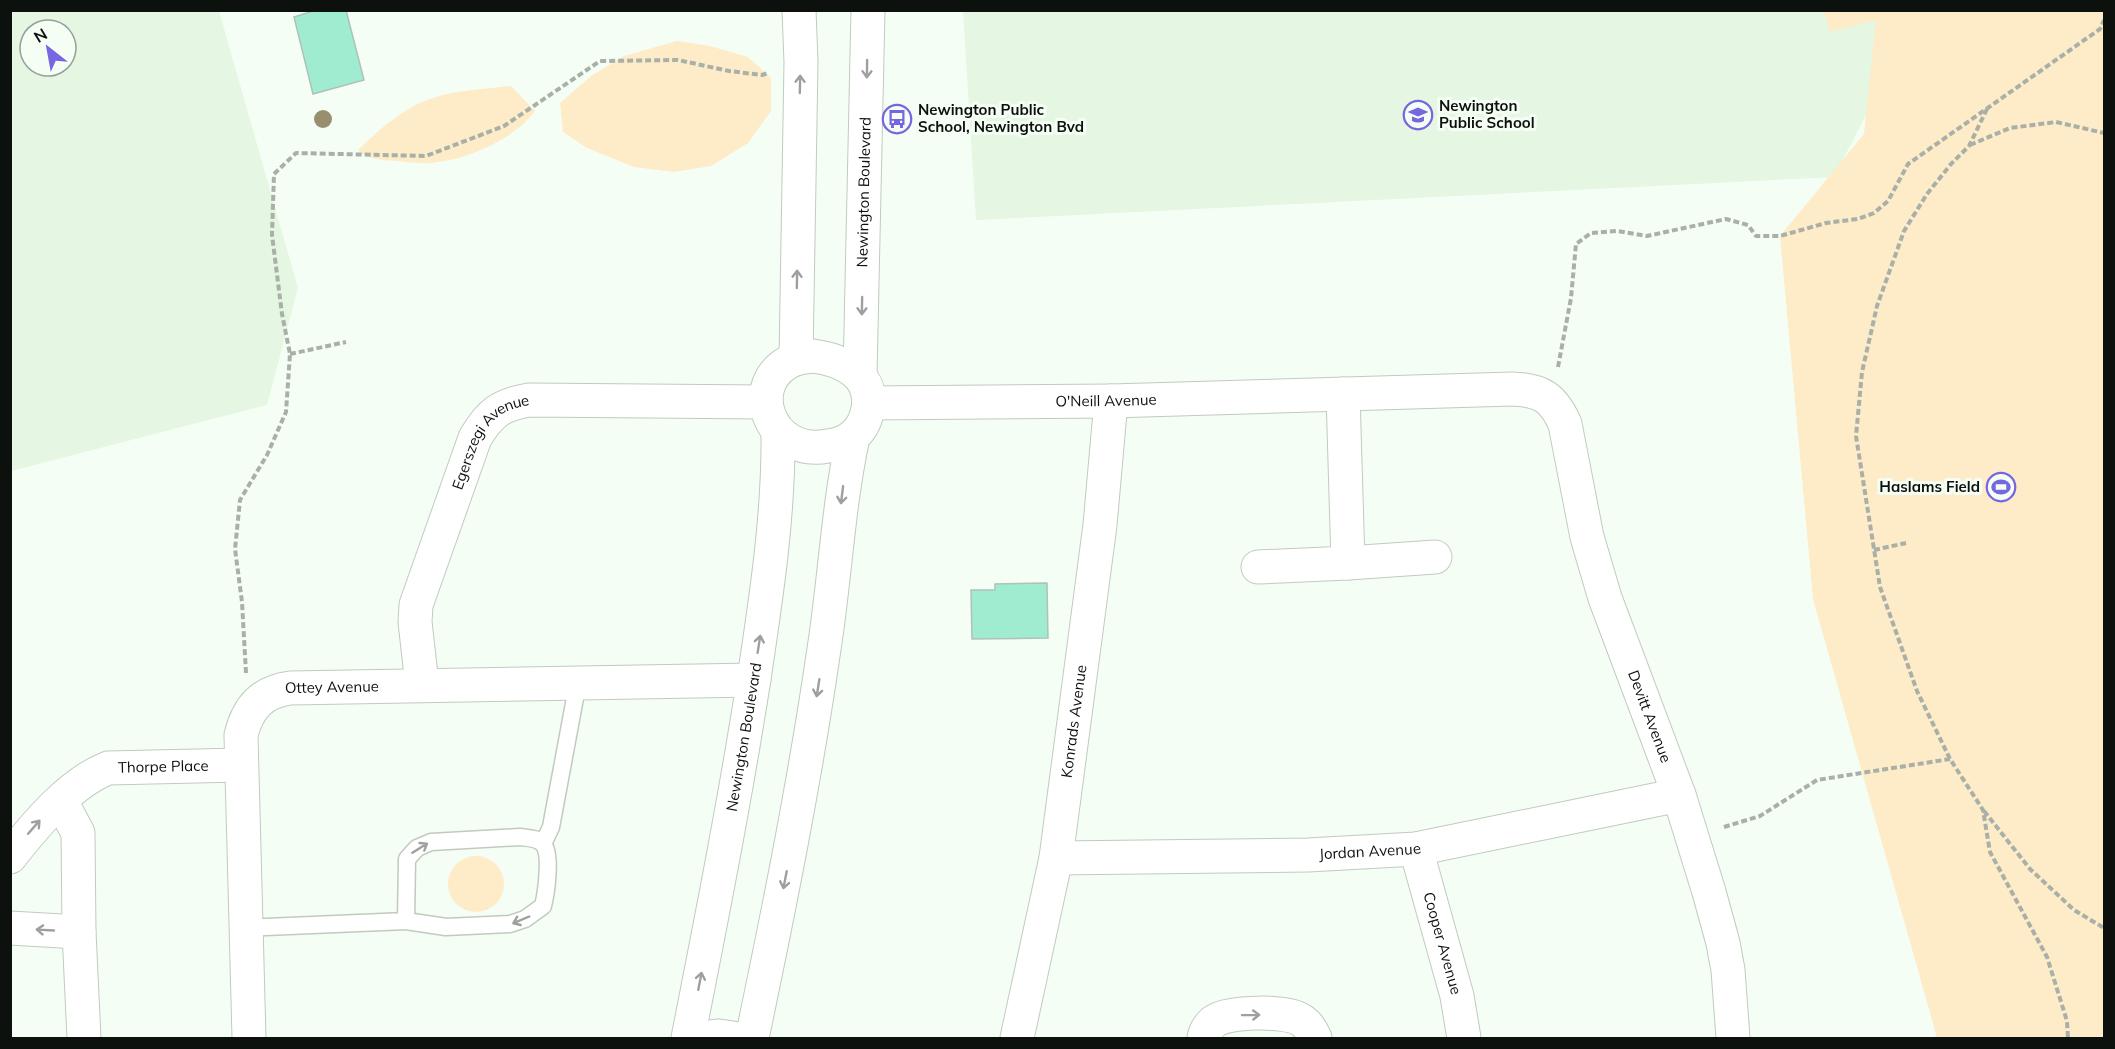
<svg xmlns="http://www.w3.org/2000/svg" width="2115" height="1049" font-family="Mulish,sans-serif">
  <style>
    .built { fill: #e5f6e2; fill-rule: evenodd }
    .green { fill: #feebc8 }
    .building { fill: #9fecd1; stroke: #b0c1ba; stroke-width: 1.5 }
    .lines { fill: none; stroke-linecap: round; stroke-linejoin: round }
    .service-casing { stroke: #c0cbbe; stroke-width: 19 }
    .minor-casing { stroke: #c0cbbe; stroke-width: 35 }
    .tertiary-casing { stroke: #c0cbbe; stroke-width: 35 }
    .path { stroke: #a9b0a8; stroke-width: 4; stroke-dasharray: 6 3; stroke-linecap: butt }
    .service { stroke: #fff; stroke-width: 16 }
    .minor { stroke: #fff; stroke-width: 33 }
    .tertiary { stroke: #fff; stroke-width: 33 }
    .tree { fill: #978f6f }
    .oneway { stroke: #9ea09e }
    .labels { text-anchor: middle; stroke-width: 6; stroke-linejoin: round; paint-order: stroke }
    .poi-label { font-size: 15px; font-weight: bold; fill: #0d110d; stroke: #f5fef4; text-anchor: start }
    .street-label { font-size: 15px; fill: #0d110d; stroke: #f5fef4 }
  </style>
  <rect width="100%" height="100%" fill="#f5fef4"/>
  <!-- built -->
  <g class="built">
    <path d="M11 10 219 11 298 288 267 405 11 471ZM30 30H66V66H30Z"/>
    <polygon points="963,11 1900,11 1898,52 1834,177 976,220"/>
  </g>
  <!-- green -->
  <g class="green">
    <polygon points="1824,11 2104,11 2104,1038 1935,1038 1936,1034 1813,599 1780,236 1864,134 1876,20 1830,32"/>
    <polygon points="677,41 710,46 748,57 771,78 771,111 748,143 711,166 674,172 634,167 587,148 563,132 560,103 591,76 624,56"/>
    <path d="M511 86 535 111C514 140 461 163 425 163 415 163 406 162 397 161 384 160 367 160 358 150 381 128 405 106 436 97 459 90 486 89 511 86Z"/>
    <circle cx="476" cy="884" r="28"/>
  </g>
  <!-- building -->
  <g class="building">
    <polygon points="316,10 346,10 364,80 313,94 294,17"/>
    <polygon points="1047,583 1048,638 972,639 971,590 995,590 995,584"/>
  </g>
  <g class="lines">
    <!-- service casing -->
    <g class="service-casing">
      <g id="service">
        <polyline points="543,844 551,827 578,682"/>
        <path d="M245 928 406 921 446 927 510 924 525 919 543 906C546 894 552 854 543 844 538 838 528 838 520 837L431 842 417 848 407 859 406 921"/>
      </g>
    </g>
    <!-- minor casing -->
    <g class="minor-casing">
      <g id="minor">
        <path id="s1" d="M869 403 1111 401 1512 389C1541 390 1553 397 1565 424L1587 537 1605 598 1679 795 1709 892 1723 943 1728 970 1733 1038"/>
        <polyline points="1348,563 1435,557"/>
        <polyline points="1258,567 1348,563 1343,394"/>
        <path id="s2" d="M422 684 415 622 416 605 475 438C490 413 500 405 529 400L766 402"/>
        <polyline points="61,801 78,833 79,932 84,1038"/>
        <path id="s3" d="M1416 849 1457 996 1464 1038"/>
        <path id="s4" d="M10 857C35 825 70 783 108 768L241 765"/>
        <path id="s5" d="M1056 858 1308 855 1416 849 1679 795"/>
        <polyline points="10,928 79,932"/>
        <path id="s6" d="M249 1038 241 735C248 707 262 692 290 688L754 680"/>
        <path id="s7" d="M1017 1038 1056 858 1100 525 1111 401"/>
        <path d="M1204 1038C1205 1032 1208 1027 1213 1022 1226 1011 1287 1010 1301 1020 1308 1024 1312 1031 1315 1038"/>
      </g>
    </g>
    <!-- tertiary casing -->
    <g class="tertiary-casing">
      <g id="tertiary">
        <path d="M813 356C842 360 874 374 868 409 866 419 862 429 853 436 846 442 837 445 828 446 769 458 741 381 795 359 801 357 808 357 813 356Z"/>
        <polyline points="796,359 801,62 799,10"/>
        <path id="s8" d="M860 375 868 10"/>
        <path id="s9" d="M688 1038C712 916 736 795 755 672 767 592 779 512 778 432"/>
        <polyline points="702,1038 719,1036 733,1038"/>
        <path d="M752 1038C779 909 805 780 824 649 835 578 838 507 853 437"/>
      </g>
    </g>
    <!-- path -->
    <g class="path">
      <polyline points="1987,109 1969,146 1951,164 1927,194 1904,231 1877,306 1862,372 1856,436 1880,587 1917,691 1950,759 1983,810 1990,852 2047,957 2067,1021 2068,1038"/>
      <polyline points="1970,145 2010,128 2056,122 2104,133"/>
      <polyline points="290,354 346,342"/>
      <polyline points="1558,367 1571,298 1576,244 1591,233 1617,231 1647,236 1726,219 1748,225 1756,236 1780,236 1826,223 1858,219 1874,213 1888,201 1908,164 2100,29 2104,20"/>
      <polyline points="1874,550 1906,543"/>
      <polyline points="246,673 242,602 235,549 240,500 267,455 286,412 290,354 282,314 272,235 274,174 296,153 426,156 504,126 600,61 678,60 729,71 762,75 768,73"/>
      <polyline points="1984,811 2030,869 2074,910 2104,928"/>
      <polyline points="1724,827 1760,816 1817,780 1950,759"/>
    </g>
    <!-- service -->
    <use href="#service" class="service"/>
    <!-- minor -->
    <use href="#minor" class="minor"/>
    <!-- tertiary -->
    <use href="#tertiary" class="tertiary"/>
  </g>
  <!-- trees -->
  <circle class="tree" cx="323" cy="119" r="9"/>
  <!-- one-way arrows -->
  <defs><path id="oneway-shaft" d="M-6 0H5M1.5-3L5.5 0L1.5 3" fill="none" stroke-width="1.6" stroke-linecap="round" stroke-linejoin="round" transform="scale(1.5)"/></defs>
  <g class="oneway">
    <use href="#oneway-shaft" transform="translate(867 69) rotate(91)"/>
    <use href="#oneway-shaft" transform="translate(800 84) rotate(-89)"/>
    <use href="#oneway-shaft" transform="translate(797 279) rotate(-89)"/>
    <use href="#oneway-shaft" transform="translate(862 306) rotate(91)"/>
    <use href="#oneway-shaft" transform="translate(842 495) rotate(97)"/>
    <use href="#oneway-shaft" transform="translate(759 644) rotate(-81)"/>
    <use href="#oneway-shaft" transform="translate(818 688) rotate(99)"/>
    <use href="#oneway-shaft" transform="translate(34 827) rotate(-49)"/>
    <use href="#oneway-shaft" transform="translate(420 848) rotate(-32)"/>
    <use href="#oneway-shaft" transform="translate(785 880) rotate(101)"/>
    <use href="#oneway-shaft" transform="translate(521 920) rotate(157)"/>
    <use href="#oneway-shaft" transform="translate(45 930) rotate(-177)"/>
    <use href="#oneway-shaft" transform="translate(700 981) rotate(-79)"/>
    <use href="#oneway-shaft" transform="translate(1251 1015) rotate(-1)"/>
  </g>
  <!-- icons -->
  <defs>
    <g id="school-ring" transform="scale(1.5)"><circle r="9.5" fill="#f5fef4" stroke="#7766e1" stroke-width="1.5"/><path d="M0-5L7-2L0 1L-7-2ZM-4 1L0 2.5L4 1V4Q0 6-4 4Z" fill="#7766e1"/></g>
    <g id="bus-ring" transform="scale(1.5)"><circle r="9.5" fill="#f5fef4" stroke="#7766e1" stroke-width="1.5"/><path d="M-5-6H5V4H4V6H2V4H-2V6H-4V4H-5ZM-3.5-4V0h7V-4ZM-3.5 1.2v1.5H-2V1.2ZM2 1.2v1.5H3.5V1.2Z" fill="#7766e1"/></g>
    <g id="stadium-ring" transform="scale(1.5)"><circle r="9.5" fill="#f5fef4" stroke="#7766e1" stroke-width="1.5"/><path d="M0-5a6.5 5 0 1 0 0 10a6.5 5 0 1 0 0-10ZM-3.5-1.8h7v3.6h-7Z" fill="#7766e1"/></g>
  </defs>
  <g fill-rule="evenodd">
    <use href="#school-ring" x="1418" y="115"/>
    <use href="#bus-ring" x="897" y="119"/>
    <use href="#stadium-ring" x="2001" y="487"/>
  </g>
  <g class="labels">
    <!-- poi labels -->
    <g class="poi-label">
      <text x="1439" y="111">Newington<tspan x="1439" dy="17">Public School</tspan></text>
      <text x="918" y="115">Newington Public<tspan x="918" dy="17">School, Newington Bvd</tspan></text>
      <text x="1980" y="492" text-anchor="end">Haslams Field</text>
    </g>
    <!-- street labels -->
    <g class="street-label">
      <text dy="5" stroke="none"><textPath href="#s8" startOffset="183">Newington Boulevard</textPath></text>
      <text dy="5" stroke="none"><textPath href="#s1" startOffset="237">O'Neill Avenue</textPath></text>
      <text dy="5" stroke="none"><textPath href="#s2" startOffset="264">Egerszegi Avenue</textPath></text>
      <text dy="5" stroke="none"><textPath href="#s6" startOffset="418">Ottey Avenue</textPath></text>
      <text dy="5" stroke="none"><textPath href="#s1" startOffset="1017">Devitt Avenue</textPath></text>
      <text dy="5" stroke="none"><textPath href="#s7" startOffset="322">Konrads Avenue</textPath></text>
      <text dy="5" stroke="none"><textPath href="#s9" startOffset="306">Newington Boulevard</textPath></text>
      <text dy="5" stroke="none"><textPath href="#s4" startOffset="189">Thorpe Place</textPath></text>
      <text dy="5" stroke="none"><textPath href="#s5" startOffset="314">Jordan Avenue</textPath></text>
      <text dy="5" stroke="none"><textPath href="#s3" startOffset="98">Cooper Avenue</textPath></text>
    </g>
  </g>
  <!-- border -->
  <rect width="2115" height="1049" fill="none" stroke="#0d110d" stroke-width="24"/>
  <!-- north arrow -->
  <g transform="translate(48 48) rotate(329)"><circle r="28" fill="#f5fef4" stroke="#989f98" stroke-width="1.5"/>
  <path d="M0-4.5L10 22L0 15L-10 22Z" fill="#7766e1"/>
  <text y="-9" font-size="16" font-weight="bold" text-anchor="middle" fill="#0d110d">N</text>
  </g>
</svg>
